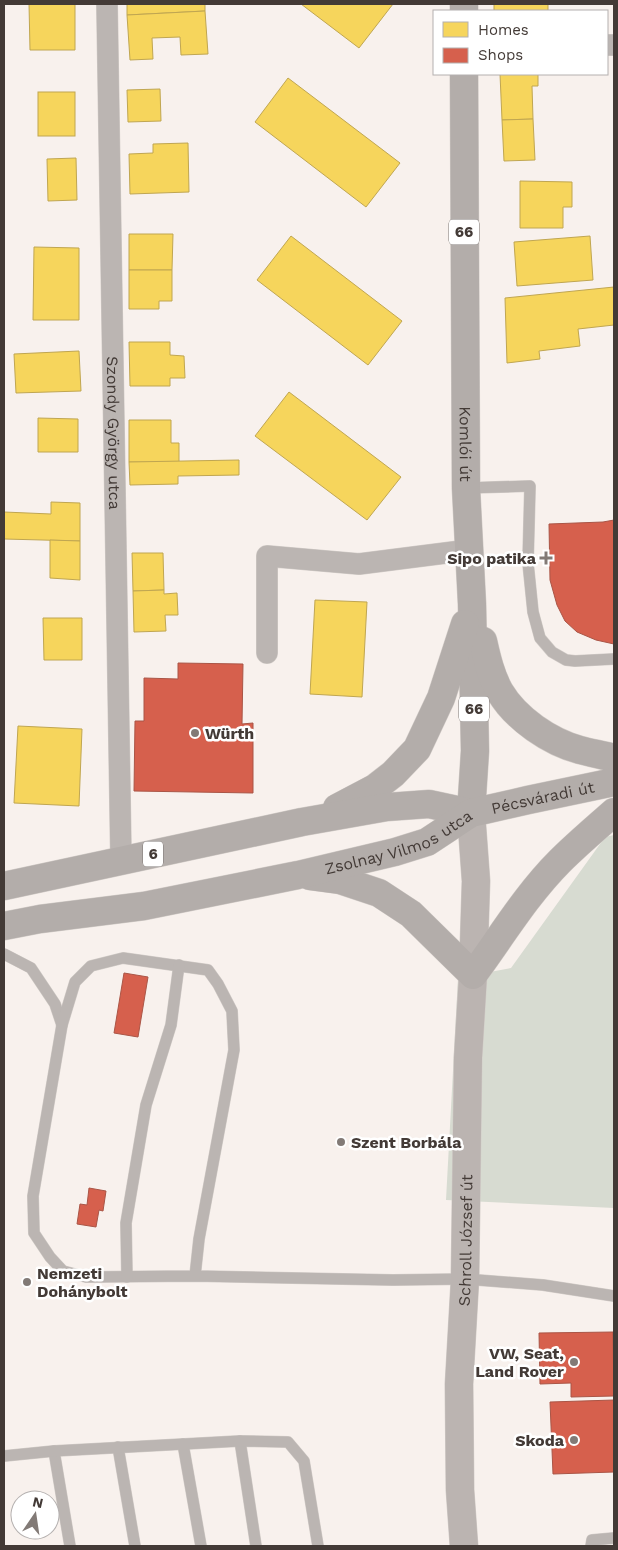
<svg xmlns="http://www.w3.org/2000/svg" width="618" height="1550" font-family="'Work Sans',sans-serif">
  <style>
    .green { fill: #d7dbd1 }
    .homes { fill: #f6d55c; stroke: #c0a651 }
    .shops { fill: #d6604d; stroke: #aa5546 }
    .lines { fill: none; stroke-linecap: round; stroke-linejoin: round }
    .service-casing { stroke: #d3cdc9; stroke-width: 12 }
    .minor-casing { stroke: #d3cdc9; stroke-width: 22 }
    .secondary-casing { stroke: #d3cdc9; stroke-width: 29 }
    .primary-casing { stroke: #d3cdc9; stroke-width: 29 }
    .service { stroke: #bbb5b2; stroke-width: 11 }
    .minor { stroke: #bbb5b2; stroke-width: 21 }
    .secondary { stroke: #bbb4b1; stroke-width: 28 }
    .primary { stroke: #b3adaa; stroke-width: 28 }
    .poi-dot { fill: #827a76; stroke: #fff; stroke-width: 2 }
    .labels { text-anchor: middle; stroke-width: 5; stroke-linejoin: round; paint-order: stroke }
    .shield { fill: #fff; stroke: #7b7572; stroke-width: 1 }
    .shield-label { font-size: 15px; font-weight: bold; fill: #433a36 }
    .street-label { font-size: 16px; fill: #433a36; stroke: #fff }
    .poi-label { font-size: 16px; font-weight: bold; fill: #433a36; stroke: #fff; text-anchor: end }
  </style>
  <rect width="100%" height="100%" fill="#f8f1ed"/>
  <!-- green -->
  <polygon class="green" points="614,835 614,1208 446,1200 458,978 511,968 605,837"/>
  <!-- homes -->
  <g class="homes">
    <polygon points="29,4 75,4 75,50 30,50"/>
    <polygon points="127,4 205,4 205,11 127,15"/>
    <polygon points="301,4 393,4 359,48"/>
    <rect x="494" y="4" width="54" height="7"/>
    <polygon points="205,11 208,54 181,55 180,37 152,38 153,59 130,60 127,15"/>
    <polygon points="500,74 538,74 538,86 532,86 533,119 502,120"/>
    <polygon points="288,78 400,163 366,207 255,122"/>
    <polygon points="160,89 161,121 128,122 127,90"/>
    <rect x="38" y="92" width="37" height="44"/>
    <polygon points="533,119 535,160 504,161 502,120"/>
    <polygon points="188,143 189,192 130,194 129,154 153,153 153,144"/>
    <polygon points="76,158 77,200 48,201 47,159"/>
    <polygon points="520,181 572,182 572,207 563,207 563,228 520,228"/>
    <polygon points="129,234 173,234 172,270 129,270"/>
    <polygon points="291,236 402,321 368,365 257,280"/>
    <polygon points="590,236 593,280 517,286 514,242"/>
    <polygon points="34,247 79,248 79,320 33,320"/>
    <polygon points="129,270 172,270 172,301 159,301 159,309 129,309"/>
    <polygon points="614,287 614,325 578,329 580,346 539,351 540,359 507,363 505,298"/>
    <polygon points="129,342 170,342 170,355 184,356 185,378 170,378 170,386 130,386"/>
    <polygon points="79,351 81,391 16,393 14,354"/>
    <polygon points="289,392 401,477 367,520 255,436"/>
    <polygon points="38,418 78,419 78,452 38,452"/>
    <polygon points="129,420 171,420 171,443 179,443 179,462 129,462"/>
    <polygon points="239,460 239,475 178,476 178,484 130,485 129,462"/>
    <polygon points="51,502 80,503 80,541 4,539 4,512 51,514"/>
    <polygon points="50,540 80,541 80,580 50,578"/>
    <polygon points="132,553 163,553 164,590 133,591"/>
    <polygon points="164,590 164,594 177,593 178,615 165,615 166,631 134,632 133,591"/>
    <polygon points="315,600 367,602 362,697 310,694"/>
    <polygon points="43,618 82,618 82,660 44,660"/>
    <polygon points="18,726 82,729 79,806 14,803"/>
  </g>
  <!-- shops -->
  <g class="shops">
    <polygon points="614,520 614,644 596,640 577,632 565,621 557,605 550,580 549,524 603,522"/>
    <polygon points="178,663 243,664 242,724 253,723 253,793 134,791 135,721 144,721 144,678 178,679"/>
    <polygon points="124,973 148,977 138,1037 114,1033"/>
    <polygon points="89,1188 106,1191 103,1211 99,1210 96,1227 77,1224 80,1204 87,1205"/>
    <polygon points="613,1332 614,1396 571,1397 571,1383 540,1384 539,1333"/>
    <polygon points="614,1400 614,1472 553,1474 550,1402"/>
  </g>
  <g class="lines">
    <!-- service casing -->
    <g class="service-casing">
      <g id="service">
        <polyline points="466,488 530,486 528,563 533,612 540,638 552,652 566,660 575,661 614,659"/>
        <polyline points="4,954 31,968 55,1004 62,1025"/>
        <polyline points="195,1276 199,1239 234,1050 232,1011 218,984 208,970 123,958 91,966 75,982 62,1025 33,1196 34,1233 50,1257 63,1271 86,1277 195,1276 393,1280 465,1279 543,1285 614,1296"/>
        <polyline points="127,1277 126,1223 146,1105 171,1025 179,965"/>
        <polyline points="240,1441 256,1546"/>
        <polyline points="183,1444 201,1546"/>
        <polyline points="118,1447 135,1546"/>
        <polyline points="54,1451 70,1546"/>
        <polyline points="4,1456 54,1451 240,1441 288,1442 304,1461 318,1546"/>
        <polyline points="591,1546 592,1540 614,1538"/>
      </g>
    </g>
    <!-- minor casing -->
    <g class="minor-casing">
      <g id="minor">
        <path id="s1" d="M107 4 121 861"/>
        <polyline points="607,45 614,45"/>
        <polyline points="267,653 267,556 359,564 469,550"/>
      </g>
    </g>
    <!-- secondary casing -->
    <g class="secondary-casing">
      <g id="secondary">
        <path id="s2" d="M464 1546 460 1490 459 1384 465 1279 468 1058 473 975 476 881 471 813"/>
      </g>
    </g>
    <!-- primary casing -->
    <g class="primary-casing">
      <g id="primary">
        <polyline points="464,4 464,11"/>
        <path id="s3" d="M464 74 466 488 472 604 475 751 471 813"/>
        <path d="M483 641C487 659 491 676 500 692 516 719 550 742 580 750 591 753 603 755 614 758"/>
        <polyline points="337,808 375,788 393,774 417,749 441,698 465,624"/>
        <path d="M310 876 340 880 379 893 411 914 473 975C501 937 526 895 560 861 577 844 596 828 614 812"/>
        <polyline points="4,886 302,822 387,807 429,804 471,813"/>
        <path id="s4" d="M4 926 40 919 144 906 298 875 395 852 427 842 471 813 528 800 614 782"/>
      </g>
    </g>
    <!-- service -->
    <use href="#service" class="service"/>
    <!-- minor -->
    <use href="#minor" class="minor"/>
    <!-- secondary -->
    <use href="#secondary" class="secondary"/>
    <!-- primary -->
    <use href="#primary" class="primary"/>
  </g>
  <!-- markers -->
  <g class="poi-dot">
    <path d="M543.5 550.5h5v5h5v5h-5v5h-5v-5h-5v-5h5z"/>
    <circle cx="195" cy="733" r="5"/>
    <circle cx="341" cy="1142" r="5"/>
    <circle cx="27" cy="1282" r="5"/>
    <circle cx="574" cy="1362" r="5"/>
    <circle cx="574" cy="1440" r="5"/>
  </g>
  <g class="labels">
    <!-- shield labels -->
    <g class="shield">
      <rect x="449" y="219.5" width="30" height="25" rx="4"/>
      <rect x="459" y="696.5" width="30" height="25" rx="4"/>
      <rect x="143" y="841.5" width="20" height="25" rx="4"/>
    </g>
    <g class="shield-label">
      <text x="464" y="237">66</text>
      <text x="474" y="714">66</text>
      <text x="153" y="859">6</text>
    </g>
    <!-- street labels -->
    <g class="street-label">
      <text dy="6" stroke="none"><textPath href="#s1" startOffset="429">Szondy György utca</textPath></text>
      <text dy="6" stroke="none"><textPath href="#s3" startOffset="370">Komlói út</textPath></text>
      <text dy="6" stroke="none"><textPath href="#s4" startOffset="558">Pécsváradi út</textPath></text>
      <text dy="6" stroke="none"><textPath href="#s4" startOffset="405">Zsolnay Vilmos utca</textPath></text>
      <text dy="6" stroke="none"><textPath href="#s2" startOffset="306">Schroll József út</textPath></text>
    </g>
    <!-- poi labels -->
    <g class="poi-label">
      <text x="536" y="564">Sipo patika</text>
      <text x="205" y="739" text-anchor="start">Würth</text>
      <text x="351" y="1148" text-anchor="start">Szent Borbála</text>
      <text x="37" y="1279" text-anchor="start">Nemzeti<tspan x="37" dy="18">Dohánybolt</tspan></text>
      <text x="564" y="1359">VW, Seat,<tspan x="564" dy="18">Land Rover</tspan></text>
      <text x="564" y="1446">Skoda</text>
    </g>
  </g>
  <!-- border -->
  <rect width="618" height="1550" fill="none" stroke="#433a36" stroke-width="10"/>
  <!-- legend -->
  <rect x="433" y="10" width="175" height="65" fill="#ffffff" stroke="#b4b0af"/>
  <rect x="443" y="22" width="25" height="15" fill="#f6d55c" stroke="#b4b0af"/>
  <text x="478" y="35" font-size="15" fill="#433a36">Homes</text>
  <rect x="443" y="48" width="25" height="15" fill="#d6604d" stroke="#b4b0af"/>
  <text x="478" y="60" font-size="15" fill="#433a36">Shops</text>
  <!-- north arrow -->
  <g transform="translate(35 1515) rotate(13)"><circle r="24" fill="#ffffff" stroke="#b4b0af"/>
  <path d="M0-4L9 19L0 12L-9 19Z" fill="#827a76"/>
  <text y="-8" font-size="14" font-weight="bold" text-anchor="middle" fill="#433a36">N</text>
  </g>
</svg>
